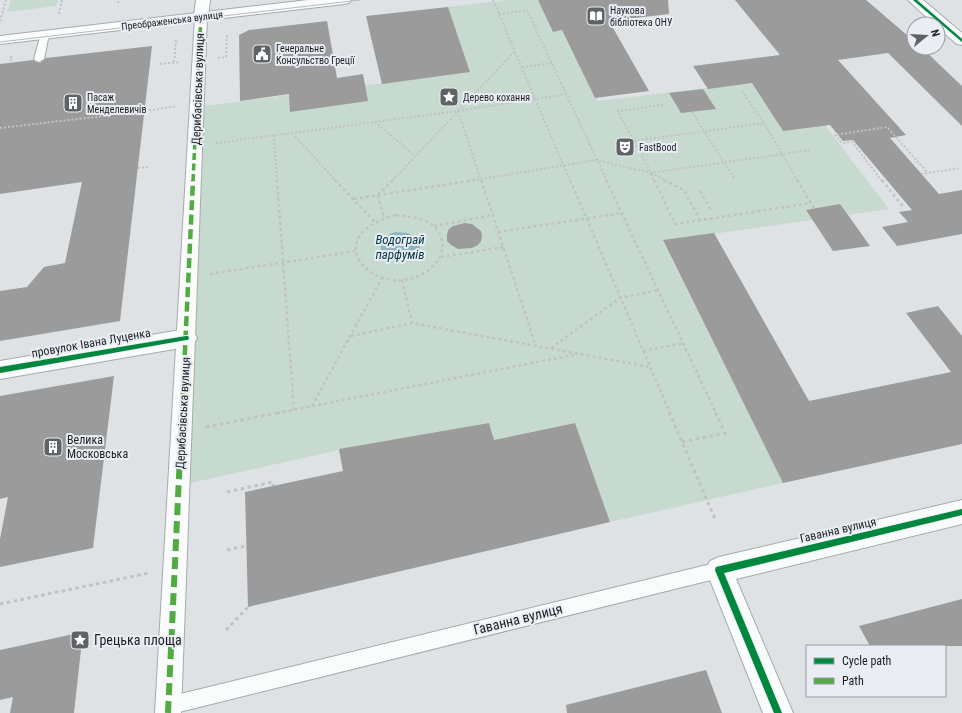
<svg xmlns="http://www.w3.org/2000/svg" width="962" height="713" font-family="'Roboto Condensed',sans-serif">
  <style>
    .green { fill: #c7dad0 }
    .water { fill: #8eb5c1 }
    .building { fill: #9b9b9c }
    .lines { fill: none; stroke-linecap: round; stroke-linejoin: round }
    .service-casing { stroke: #a7a9ac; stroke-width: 2 }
    .pedestrian-casing { stroke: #a7a9ac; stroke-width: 2 }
    .minor-casing { stroke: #a7a9ac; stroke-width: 2 }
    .tertiary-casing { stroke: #a7a9ac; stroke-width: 2 }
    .secondary-casing { stroke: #a7a9ac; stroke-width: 2 }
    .path-far2 { stroke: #c2c2c4; stroke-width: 2; stroke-dasharray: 2 2; stroke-linecap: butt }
    .path-far1 { stroke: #c2c2c4; stroke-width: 2.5; stroke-dasharray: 3 3; stroke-linecap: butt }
    .path { stroke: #c2c2c4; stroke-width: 3; stroke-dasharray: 3.5 3.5; stroke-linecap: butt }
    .service { fill: #fafbfb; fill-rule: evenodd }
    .pedestrian { fill: #fafbfb; fill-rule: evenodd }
    .minor { fill: #fafbfb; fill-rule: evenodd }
    .tertiary { fill: #fafbfb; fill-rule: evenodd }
    .secondary { fill: #fafbfb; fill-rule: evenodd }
    .tram { stroke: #b9b9ba; stroke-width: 1 }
    .quiet-far2 { stroke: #52aa43; stroke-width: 3.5; stroke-dasharray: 7 3.5; stroke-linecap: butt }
    .quiet-far1 { stroke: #52aa43; stroke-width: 4.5; stroke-dasharray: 10 4.5; stroke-linecap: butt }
    .quiet { stroke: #52aa43; stroke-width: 6; stroke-dasharray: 12 6; stroke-linecap: butt }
    .cycleway-casing { stroke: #eaeef4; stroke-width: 2 }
    .cycleway { fill: #00873e; fill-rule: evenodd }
    .labels { text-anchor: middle; stroke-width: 4; stroke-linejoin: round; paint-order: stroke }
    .far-poi-label { font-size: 10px; fill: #1c1e20; stroke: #eaeef4; text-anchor: start }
    .far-street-label { font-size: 10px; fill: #1c1e20; stroke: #eaeef4 }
    .street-label { font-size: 12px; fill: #1c1e20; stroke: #eaeef4 }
    .poi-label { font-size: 12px; fill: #1c1e20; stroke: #eaeef4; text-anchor: start }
    .water-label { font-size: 13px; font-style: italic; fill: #033944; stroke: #eaeef4 }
    .near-street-label { font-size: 14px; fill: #1c1e20; stroke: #eaeef4 }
    .near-poi-label { font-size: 14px; fill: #1c1e20; stroke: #eaeef4; text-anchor: start }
  </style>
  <rect width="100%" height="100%" fill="#dfe2e5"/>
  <!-- green -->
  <g class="green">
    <polygon points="11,0 58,0 56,6 7,12"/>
    <polygon points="506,0 538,0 553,31 562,30 598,101 789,78 889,209 663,241 783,483 610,522 575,423 343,471 339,450 186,484 204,106 470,72 448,7"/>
  </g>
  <!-- water -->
  <path class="water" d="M395 232 408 233 418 239 420 248C405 280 357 246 395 232Z"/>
  <!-- building -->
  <g class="building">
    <polygon points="538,0 668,0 669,14 609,21 649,91 595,98 562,30 553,32"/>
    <polygon points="735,0 866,0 914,41 914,48 922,48 962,86 962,126 888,53 838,60 906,135 890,138 939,194 962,190 962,234 897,246 882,227 908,222 899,212 912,210 853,140 843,141 830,125 783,131 752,83 708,89 693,66 780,55"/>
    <polygon points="448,7 470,72 382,84 366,16"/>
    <polygon points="327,21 337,78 363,74 368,101 290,112 289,94 240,101 239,35 249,30"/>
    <polygon points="152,46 120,321 0,341 0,291 27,287 44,267 65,263 82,182 0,194 0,64 33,60 40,63 46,58"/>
    <polygon points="703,89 716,109 681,113 669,93"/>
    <polygon points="840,204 848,215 870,246 833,251 806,210"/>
    <polygon points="465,223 472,224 481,231 482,236 481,241 478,245 472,248 458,249 451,245 447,241 447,235 448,230 453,226"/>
    <polygon points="714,233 809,401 951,372 906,313 938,306 962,336 962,444 783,483 663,240"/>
    <polygon points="114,376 93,548 0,567 0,539 8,497 0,499 0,396"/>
    <polygon points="489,423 494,440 575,423 610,522 248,607 245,492 343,471 339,449"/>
    <polygon points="962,599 962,646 870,646 859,626"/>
    <polygon points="83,632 74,713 10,713 13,697 0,700 0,650"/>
    <polygon points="706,670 722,713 567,713 566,705"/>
  </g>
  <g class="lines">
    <!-- service casing -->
    <g class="service-casing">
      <g id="service">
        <polygon points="45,31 49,34 44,59 39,62 36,61 34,59 41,34"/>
        <polygon points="719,562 725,564 727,570 725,576 719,578 175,713 162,712 159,706 162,700 168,697"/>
      </g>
    </g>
    <!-- pedestrian casing -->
    <g class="pedestrian-casing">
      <polygon id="pedestrian" points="201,12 205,13 207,16 181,713 155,713 195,16 197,13"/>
    </g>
    <!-- minor casing -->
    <g class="minor-casing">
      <polygon id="minor" points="186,329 194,332 197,338 194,344 186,347 0,379 0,361"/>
    </g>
    <!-- tertiary casing -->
    <g class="tertiary-casing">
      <g id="tertiary">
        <polygon points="196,0 210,0 208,16 206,19 201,20 196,19 194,16"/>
        <polygon points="908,0 923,0 962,33 962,45 957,44 938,28 938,24 934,24"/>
        <polygon points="962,500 962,524 736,579 793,713 763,713 706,570 710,561 719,557"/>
      </g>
    </g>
    <!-- secondary casing -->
    <g class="secondary-casing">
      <polygon id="secondary" points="308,0 351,0 349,3 344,4 0,44 0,36"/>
    </g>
    <!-- path-far2 -->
    <g class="path-far2">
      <polyline points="493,0 570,181"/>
      <polyline points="118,3 119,0"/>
      <polyline points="59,14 62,0"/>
      <polyline points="499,14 527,10 607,181"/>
      <polyline points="0,21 6,0"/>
      <polyline points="10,57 12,57 10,62"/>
      <polyline points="218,58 226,57 227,35"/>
      <polyline points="174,62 176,40"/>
      <polyline points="160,64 180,62"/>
      <polyline points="522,67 552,63"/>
      <polyline points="742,91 764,123 798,181"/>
      <polyline points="663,105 618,111 651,173 666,181"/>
      <polyline points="145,111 177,106"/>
      <polyline points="458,111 481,181"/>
      <polyline points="692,112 734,178"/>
      <polyline points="375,122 415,156"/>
      <polyline points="0,128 104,116"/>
      <polyline points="292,133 336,181"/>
      <polyline points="274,135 277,181"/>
      <polyline points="634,141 764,123"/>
      <polyline points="216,143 458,111 567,94"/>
      <polyline points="138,168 150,167"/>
      <polyline points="651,174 654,181"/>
      <polyline points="921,174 961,168"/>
      <polyline points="392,181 515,51"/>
      <polyline points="469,181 597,160 651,173 810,150"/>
      <polyline points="882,181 852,142 842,143 835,135 887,127 928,173"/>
    </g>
    <!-- path-far1 -->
    <g class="path-far1">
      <polyline points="277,180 294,410"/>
      <polyline points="335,180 375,222"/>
      <polyline points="481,180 536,346"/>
      <polyline points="570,180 670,413"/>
      <polyline points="606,180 716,413"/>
      <polyline points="654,180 675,224 811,203"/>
      <polyline points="664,180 684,190 700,220"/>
      <polyline points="797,180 814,208"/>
      <polyline points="882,180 904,208"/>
      <polyline points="700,191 711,210"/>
      <polyline points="378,195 393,180"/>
      <polyline points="378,195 384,218"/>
      <polyline points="354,199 475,180"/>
      <path d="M396 215C414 217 439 219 442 242 443 250 441 258 435 264 389 313 306 239 396 215Z"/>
      <polyline points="434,226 493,215"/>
      <polyline points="498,232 622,213"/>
      <polyline points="441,257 503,247"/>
      <polyline points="210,274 356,251"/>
      <polyline points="402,280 412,323"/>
      <polyline points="351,336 412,323 650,367"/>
      <polyline points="551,348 620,298 659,290"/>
      <polyline points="643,351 683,343"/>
      <polyline points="312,406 382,278"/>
      <polyline points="277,413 578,354"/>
    </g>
    <!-- path -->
    <g class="path">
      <polyline points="669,412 716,521"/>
      <polyline points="206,427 282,412"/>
      <polyline points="682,442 725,433 715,412"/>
      <polyline points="227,492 273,482 273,486"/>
      <polyline points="227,550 246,546"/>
      <polyline points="0,604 149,573"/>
      <polyline points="226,630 248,607"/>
    </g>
    <!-- service -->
    <use href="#service" class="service"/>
    <!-- pedestrian -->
    <use href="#pedestrian" class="pedestrian"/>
    <!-- minor -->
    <use href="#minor" class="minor"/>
    <!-- tertiary -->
    <use href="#tertiary" class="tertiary"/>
    <!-- secondary -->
    <use href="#secondary" class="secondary"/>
    <!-- tram -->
    <polyline class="tram" points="0,42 360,0"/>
    <!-- quiet-far2 -->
    <polyline class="quiet-far2" points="193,181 201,16"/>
    <!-- quiet-far1 -->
    <polyline class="quiet-far1" points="182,413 193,180"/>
    <!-- quiet -->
    <polyline class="quiet" points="168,713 182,412"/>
    <!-- cycleway casing -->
    <g class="cycleway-casing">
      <g id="cycleway">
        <polygon points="913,0 917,0 962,39 962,42"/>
        <polygon points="186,336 188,336 189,338 188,340 186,340 0,373 0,367"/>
        <polygon points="962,509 962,515 724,573 782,713 774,713 715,570 716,567"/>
      </g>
    </g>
    <!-- cycleway -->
    <use href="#cycleway" class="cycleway"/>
  </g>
  <!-- icons -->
  <defs>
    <g id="library-square" transform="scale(1)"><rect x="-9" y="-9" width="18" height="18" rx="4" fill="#606365" stroke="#eaeef4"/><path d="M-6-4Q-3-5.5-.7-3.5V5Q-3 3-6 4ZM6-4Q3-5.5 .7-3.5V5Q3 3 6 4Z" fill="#fff"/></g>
    <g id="civic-square" transform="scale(1)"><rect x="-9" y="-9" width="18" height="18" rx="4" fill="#606365" stroke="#eaeef4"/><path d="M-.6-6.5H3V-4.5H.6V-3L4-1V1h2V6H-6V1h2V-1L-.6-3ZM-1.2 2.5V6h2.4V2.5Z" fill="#fff"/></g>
    <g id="sight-square" transform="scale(1)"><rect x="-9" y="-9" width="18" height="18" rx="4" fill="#606365" stroke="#eaeef4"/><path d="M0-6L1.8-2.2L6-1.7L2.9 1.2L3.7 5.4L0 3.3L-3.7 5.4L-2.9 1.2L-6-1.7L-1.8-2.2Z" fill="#fff"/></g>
    <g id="building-square" transform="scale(1)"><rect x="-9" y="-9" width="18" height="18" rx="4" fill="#606365" stroke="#eaeef4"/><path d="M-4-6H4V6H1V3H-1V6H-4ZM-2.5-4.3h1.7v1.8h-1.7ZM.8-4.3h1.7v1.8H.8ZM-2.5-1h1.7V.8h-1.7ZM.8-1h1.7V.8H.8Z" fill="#fff"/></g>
    <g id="theatre-square" transform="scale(1)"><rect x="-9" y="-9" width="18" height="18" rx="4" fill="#606365" stroke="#eaeef4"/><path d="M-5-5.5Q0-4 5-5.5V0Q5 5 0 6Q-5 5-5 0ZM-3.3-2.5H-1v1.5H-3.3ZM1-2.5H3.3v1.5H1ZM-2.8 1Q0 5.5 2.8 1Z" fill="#fff"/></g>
  </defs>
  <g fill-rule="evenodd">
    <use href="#library-square" x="596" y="16"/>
    <use href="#civic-square" x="262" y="54"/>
    <use href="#sight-square" x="449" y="97"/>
    <use href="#building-square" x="73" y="103"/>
    <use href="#theatre-square" x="625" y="147"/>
    <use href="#building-square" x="53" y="447"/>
    <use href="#sight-square" x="80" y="640"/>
  </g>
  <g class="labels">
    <!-- far-poi labels -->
    <g class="far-poi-label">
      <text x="610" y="14">Наукова<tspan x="610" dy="12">бібліотека ОНУ</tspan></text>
      <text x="276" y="52">Генеральне<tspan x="276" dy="12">Консульство Греції</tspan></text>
      <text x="87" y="101">Пасаж<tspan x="87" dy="12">Менделевичів</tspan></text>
      <text x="463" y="101">Дерево кохання</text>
      <text x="639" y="151">FastBood</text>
    </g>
    <!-- far-street labels -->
    <g class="far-street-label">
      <text transform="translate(172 20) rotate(-7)" y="4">Преображенська вулиця</text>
    </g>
    <!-- street labels -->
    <g class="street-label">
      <text transform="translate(198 89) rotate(-88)" y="4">Дерибасівська вулиця</text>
      <text transform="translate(91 343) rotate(-10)" y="4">провулок Івана Луценка</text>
      <text transform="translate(183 413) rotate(-87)" y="4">Дерибасівська вулиця</text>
      <text transform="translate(838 530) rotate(-13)" y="4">Гаванна вулиця</text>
    </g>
    <!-- poi labels -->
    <g class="poi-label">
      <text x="67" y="444">Велика<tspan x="67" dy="14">Московська</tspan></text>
    </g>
    <!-- water labels -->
    <g class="water-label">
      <text x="400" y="244">Водограй<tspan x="400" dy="15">парфумів</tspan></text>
    </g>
    <!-- near-street labels -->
    <g class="near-street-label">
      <text transform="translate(518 619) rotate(-14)" y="5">Гаванна вулиця</text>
    </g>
    <!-- near-poi labels -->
    <g class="near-poi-label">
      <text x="94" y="645">Грецька площа</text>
    </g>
  </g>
  <!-- legend -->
  <rect x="806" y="645" width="140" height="52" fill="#eaeef4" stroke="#989b9f"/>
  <rect x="814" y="658" width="20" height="6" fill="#00873e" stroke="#989b9f"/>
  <text x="842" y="665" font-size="12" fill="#1c1e20">Cycle path</text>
  <rect x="814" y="678" width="20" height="6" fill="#52aa43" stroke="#989b9f"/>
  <text x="842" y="685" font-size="12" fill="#1c1e20">Path</text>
  <!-- north arrow -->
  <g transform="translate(926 36) rotate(72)"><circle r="19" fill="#eaeef4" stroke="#989b9f"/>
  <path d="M0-3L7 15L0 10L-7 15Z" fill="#606365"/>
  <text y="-6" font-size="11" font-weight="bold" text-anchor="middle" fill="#1c1e20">N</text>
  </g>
</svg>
